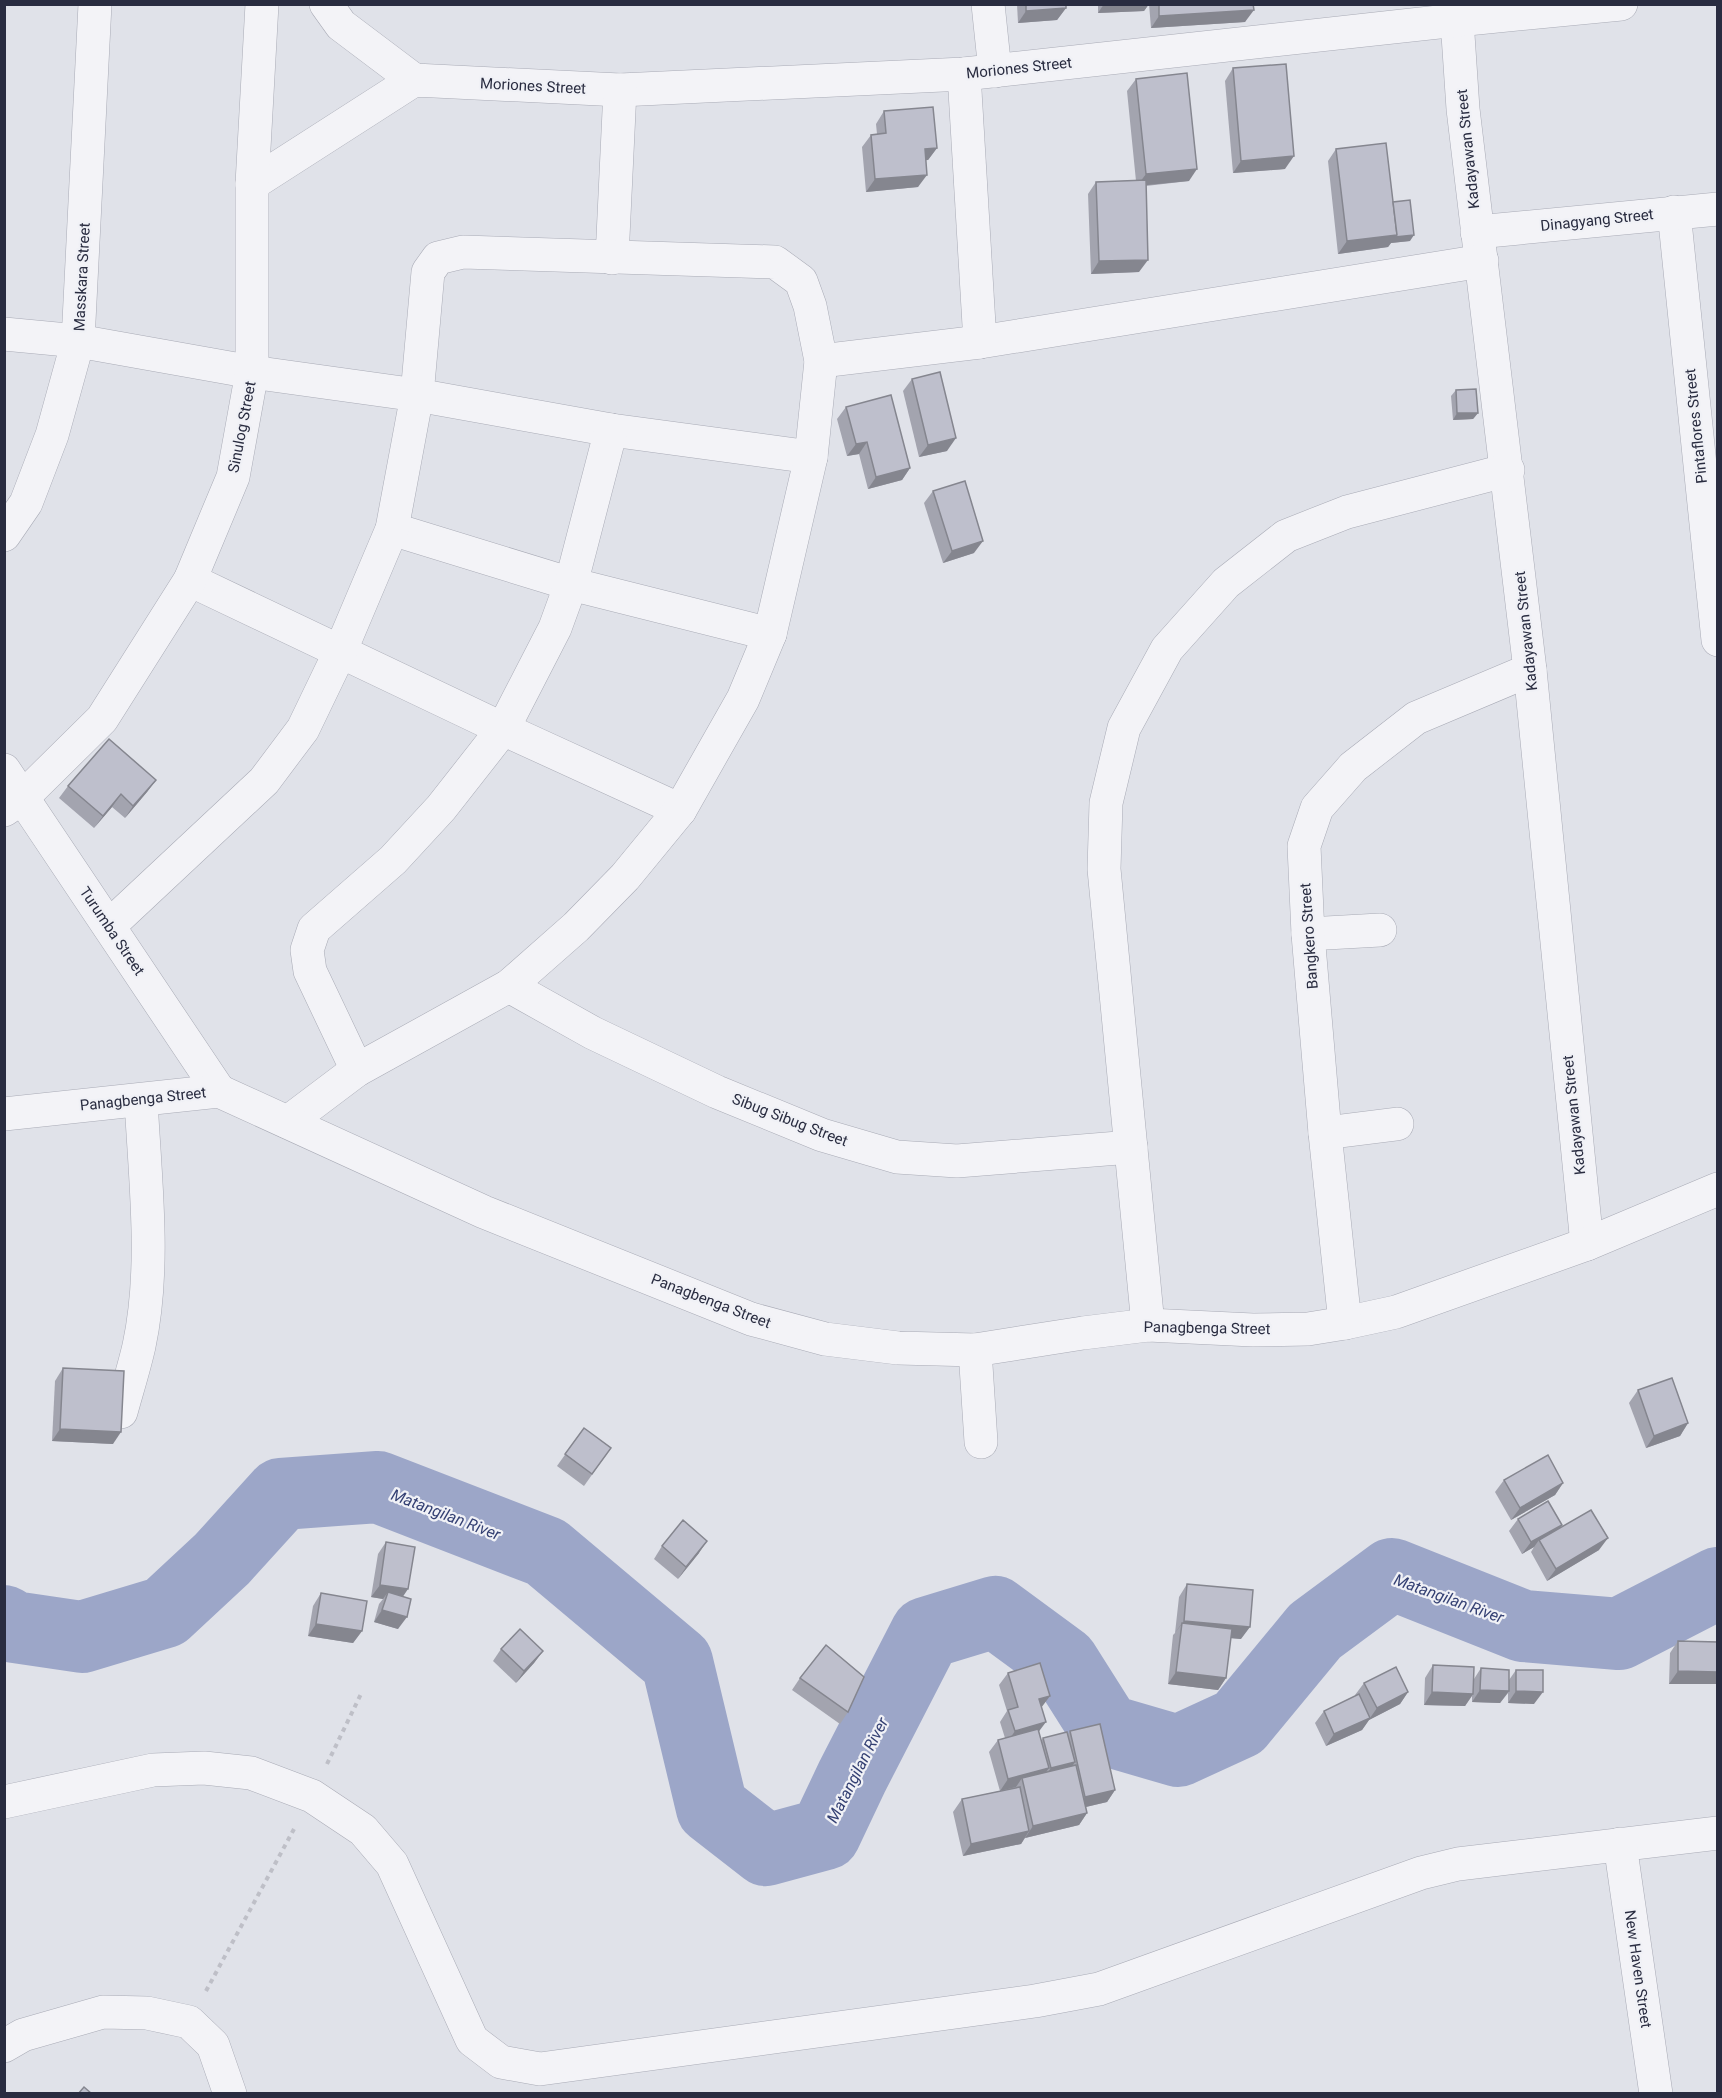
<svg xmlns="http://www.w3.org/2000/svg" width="1722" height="2098" font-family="Roboto,sans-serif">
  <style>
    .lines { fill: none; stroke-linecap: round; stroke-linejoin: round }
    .river { stroke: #9ca6c8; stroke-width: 72 }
    .minor-casing { stroke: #a9abb6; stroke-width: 34 }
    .path { stroke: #bebfc7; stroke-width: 4; stroke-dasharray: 4.5 4.5; stroke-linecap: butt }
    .minor { stroke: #f3f3f7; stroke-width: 33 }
    .wall { fill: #a3a4af }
    .shaded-wall { fill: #85868f }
    .building { fill: #bebfcc; stroke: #85868f; stroke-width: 1.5 }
    .labels { text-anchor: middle; stroke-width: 4.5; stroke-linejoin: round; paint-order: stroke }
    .street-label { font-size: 15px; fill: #292c40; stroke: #f0f1f6 }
    .water-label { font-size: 16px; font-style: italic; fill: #344073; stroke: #f0f1f6 }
  </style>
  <rect width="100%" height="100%" fill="#e0e2e9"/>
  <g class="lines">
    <!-- river -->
    <polyline class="river" points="4,1621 14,1627 82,1637 165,1612 222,1559 281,1494 378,1487 546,1552 677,1662 712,1808 766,1850 825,1834 852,1777 926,1633 995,1612 1063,1662 1106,1730 1178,1751 1239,1723 1315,1631 1392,1574 1523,1626 1619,1634 1718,1583"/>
    <!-- minor casing -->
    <g class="minor-casing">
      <g id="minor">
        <polyline points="326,4 341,25 414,80"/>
        <polyline points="988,4 995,71"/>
        <polyline points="1457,20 1463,109 1530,670 1587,1244"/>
        <polyline points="964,74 980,342"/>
        <polyline points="252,184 414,80 620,90 964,74 1457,20 1621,4"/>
        <polyline points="1674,212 1718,640"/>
        <polyline points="1477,232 1718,209"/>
        <polyline points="612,258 620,90"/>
        <polyline points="4,334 78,341 252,372 417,395 611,430 811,457"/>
        <polyline points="821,361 980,342 1482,261"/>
        <polyline points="392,529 571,584 770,634"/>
        <polyline points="4,535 26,503 52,435 78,341 95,4"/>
        <polyline points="190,580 503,729 680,810"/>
        <polyline points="4,770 219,1091"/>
        <polyline points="4,810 22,798 102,719 190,580 233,477 252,372 252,184 262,4"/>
        <polyline points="109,926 264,781 303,729 340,652 392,529 417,395 428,272 438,258 463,252 775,262 801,281 810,306 821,361 811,457 770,634 743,699 680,810 625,877 576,927 509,986 357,1070 288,1122"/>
        <polyline points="1308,934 1380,930"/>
        <polyline points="509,986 593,1033 717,1092 822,1135 897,1157 957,1161 1131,1147"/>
        <polyline points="357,1070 310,971 307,950 314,929 393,860 441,808 503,729 555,628 571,584 611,430"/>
        <polyline points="4,1114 219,1091 484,1212 751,1319 825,1339 898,1348 975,1350 1083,1333 1148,1325 1253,1330 1308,1329 1345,1323 1396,1312 1587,1244 1718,1189"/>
        <polyline points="1325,1133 1397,1124"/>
        <polyline points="1345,1323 1325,1133 1308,934 1304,846 1317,808 1353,767 1416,718 1530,670"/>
        <polyline points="1148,1325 1104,869 1106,803 1124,728 1167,649 1226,583 1286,536 1347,512 1508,470"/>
        <polyline points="975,1350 981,1442"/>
        <path d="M121 1412C127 1390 134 1368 139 1346 156 1267 145 1179 141 1100"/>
        <polyline points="4,1802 153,1770 204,1768 251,1773 312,1796 363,1830 392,1864 472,2040 501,2062 540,2069 1035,2001 1099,1989 1421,1873 1458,1864 1718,1833"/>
        <polyline points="1620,1844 1656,2094"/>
        <polyline points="4,2046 23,2035 103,2012 147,2013 189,2022 213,2045 230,2094"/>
      </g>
    </g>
    <!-- path -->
    <g class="path">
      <polyline points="327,1764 361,1694"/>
      <polyline points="206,1991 294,1829"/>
    </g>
    <!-- minor -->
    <use href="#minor" class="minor"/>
  </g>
  <!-- wall -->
  <g class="wall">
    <polygon points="1017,4 1066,4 1066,8 1057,20 1018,23"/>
    <polygon points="1098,4 1149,4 1144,11 1098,13"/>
    <polygon points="1149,4 1253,4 1245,22 1151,28"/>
    <polygon points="1233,68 1285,169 1233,173 1225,81"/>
    <polygon points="1136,79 1189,181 1146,186 1139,272 1091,274 1088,194 1096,182 1136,181 1127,91"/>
    <polygon points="884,111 937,148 928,160 926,160 918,187 866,192 862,147 871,135 877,134 876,124"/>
    <polygon points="1336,149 1393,202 1410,241 1391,243 1388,247 1338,254 1328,161"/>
    <polygon points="912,379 947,451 919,457 903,391"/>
    <polygon points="1456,390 1478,413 1473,419 1453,420 1451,396"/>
    <polygon points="846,407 910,468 902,480 868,489 859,454 847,456 837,419"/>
    <polygon points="933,491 974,553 943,563 924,503"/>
    <polygon points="156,780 147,792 125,818 112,807 94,828 59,798 68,786"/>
    <polygon points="63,1368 113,1444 52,1441 55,1381"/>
    <polygon points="1638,1390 1688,1423 1680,1436 1646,1448 1629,1403"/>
    <polygon points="584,1428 611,1448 584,1486 557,1466"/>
    <polygon points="1504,1480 1563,1483 1555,1495 1511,1520 1495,1492"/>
    <polygon points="1518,1519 1559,1528 1599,1550 1547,1581 1531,1552 1534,1547 1522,1554 1509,1531"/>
    <polygon points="386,1542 403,1596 398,1629 374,1622 379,1604 383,1599 371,1597 378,1554"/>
    <polygon points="662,1546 699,1553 678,1579 654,1559"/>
    <polygon points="1187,1584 1241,1639 1231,1638 1226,1678 1218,1690 1168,1684 1173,1635 1175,1633 1179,1597"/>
    <polygon points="321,1593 362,1631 353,1643 308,1636 313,1606"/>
    <polygon points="1678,1641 1718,1642 1718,1684 1669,1684 1670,1653"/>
    <polygon points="501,1649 543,1651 534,1663 516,1683 493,1661"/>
    <polygon points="1433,1665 1474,1679 1481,1668 1509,1680 1516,1670 1534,1704 1508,1703 1508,1693 1500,1703 1472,1702 1472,1696 1465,1706 1424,1705 1425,1678"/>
    <polygon points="1008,1673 1050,1696 1041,1707 1039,1732 1041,1741 1043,1738 1068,1734 1070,1731 1115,1790 1107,1802 1086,1807 1087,1813 1079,1825 1025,1838 1021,1844 963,1856 953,1812 962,1799 1000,1791 989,1752 998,1740 1005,1738 1000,1722 1007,1711 999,1685"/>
    <polygon points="800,1678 848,1712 840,1724 792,1690"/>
    <polygon points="1364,1683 1408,1692 1400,1704 1369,1720 1362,1730 1326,1746 1315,1723 1324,1711 1356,1696 1355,1695"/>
  </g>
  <!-- shaded-wall -->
  <g class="shaded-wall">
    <polygon points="1104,4 1149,4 1144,11 1098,13"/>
    <polygon points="1066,8 1057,20 1018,23 1026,11"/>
    <polygon points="1254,10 1245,22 1151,28 1159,16"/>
    <polygon points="937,148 928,160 917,161 925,149"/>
    <polygon points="1294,156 1285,169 1233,173 1241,161"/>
    <polygon points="1197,169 1189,181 1137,186 1146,174"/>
    <polygon points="927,175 918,187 866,192 875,179"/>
    <polygon points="1397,235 1414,235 1410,241 1391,243 1388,247 1338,254 1347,241"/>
    <polygon points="1148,260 1139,272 1091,274 1099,261"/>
    <polygon points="1457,413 1478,413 1473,419 1453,420"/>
    <polygon points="956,438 947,451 919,457 928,445"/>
    <polygon points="867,442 859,454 847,456 856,444"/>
    <polygon points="910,468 902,480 868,489 876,477"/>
    <polygon points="983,541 974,553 943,563 952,551"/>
    <polygon points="156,780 147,792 125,818 133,806"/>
    <polygon points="121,794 112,807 94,828 103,816"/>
    <polygon points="1688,1423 1680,1436 1646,1448 1654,1436"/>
    <polygon points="60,1429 121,1432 113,1444 52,1441"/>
    <polygon points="1563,1483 1555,1495 1511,1520 1520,1508"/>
    <polygon points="1562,1525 1553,1537 1539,1540 1534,1547 1522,1554 1531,1542"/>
    <polygon points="1608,1538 1599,1550 1547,1581 1556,1569"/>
    <polygon points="707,1541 699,1553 678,1579 686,1567"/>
    <polygon points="380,1585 408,1589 400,1601 388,1592 383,1599 371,1597"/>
    <polygon points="382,1610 407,1617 398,1629 374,1622"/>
    <polygon points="1184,1621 1250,1627 1241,1639 1181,1634 1182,1623 1175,1633"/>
    <polygon points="316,1624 362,1631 353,1643 308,1636"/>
    <polygon points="543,1651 534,1663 516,1683 524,1671"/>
    <polygon points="1678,1671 1718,1672 1718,1684 1669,1684"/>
    <polygon points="1176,1672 1226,1678 1218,1690 1168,1684"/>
    <polygon points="1480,1690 1509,1691 1500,1703 1472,1702"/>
    <polygon points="1516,1691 1543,1692 1534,1704 1508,1703"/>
    <polygon points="1408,1692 1400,1704 1369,1720 1362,1730 1326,1746 1334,1734 1370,1718 1377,1708"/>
    <polygon points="1432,1692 1473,1694 1465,1706 1424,1705"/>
    <polygon points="1050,1696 1041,1708 1039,1699"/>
    <polygon points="1046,1722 1037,1734 1006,1744 1015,1731"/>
    <polygon points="1075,1762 1067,1774 1042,1780 1051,1768"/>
    <polygon points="1049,1768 1040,1781 1022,1778 1016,1787 1000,1791 1008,1779"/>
    <polygon points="1115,1790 1107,1802 1077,1809 1085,1797"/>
    <polygon points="1087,1813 1079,1825 1025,1838 1033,1826"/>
    <polygon points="1029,1831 1021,1844 963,1856 971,1844"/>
  </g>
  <!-- building -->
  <g class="building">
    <polygon points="1026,4 1066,4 1066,8 1026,11"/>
    <polygon points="1159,4 1253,4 1254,10 1159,16"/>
    <polygon points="1286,64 1294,156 1241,161 1233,68"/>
    <polygon points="1187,73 1197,169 1146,174 1136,79"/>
    <polygon points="933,107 937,148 925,149 927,175 875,179 871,135 886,133 884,111"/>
    <polygon points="1386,143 1397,235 1347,241 1336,149"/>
    <polygon points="1146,180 1148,260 1099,261 1096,182"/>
    <polygon points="1410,200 1414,235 1395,237 1397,235 1393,202"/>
    <polygon points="940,372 956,438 928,445 912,379"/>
    <polygon points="1476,389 1478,413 1457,413 1456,390"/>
    <polygon points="891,395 910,468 876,477 867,442 856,444 846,407"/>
    <polygon points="965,481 983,541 952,551 933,491"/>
    <polygon points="109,739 156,780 133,806 121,794 103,816 68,786"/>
    <polygon points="63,1368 124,1371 121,1432 60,1429"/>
    <polygon points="1672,1378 1688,1423 1654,1436 1638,1390"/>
    <polygon points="584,1428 611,1448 592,1474 565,1454"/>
    <polygon points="1548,1455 1563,1483 1520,1508 1504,1480"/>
    <polygon points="1548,1501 1562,1525 1531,1542 1518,1519"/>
    <polygon points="1591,1510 1608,1538 1556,1569 1539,1540"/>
    <polygon points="683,1520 707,1541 686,1567 662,1546"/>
    <polygon points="386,1542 415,1547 408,1589 380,1585"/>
    <polygon points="1187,1584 1253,1590 1250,1627 1184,1621"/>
    <polygon points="388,1592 411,1599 407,1617 382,1610"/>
    <polygon points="321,1593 367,1601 362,1631 316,1624"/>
    <polygon points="1182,1623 1232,1629 1226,1678 1176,1672"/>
    <polygon points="520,1629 543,1651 524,1671 501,1649"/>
    <polygon points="1678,1641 1718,1642 1718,1672 1678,1671"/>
    <polygon points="826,1645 864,1677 848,1712 800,1678"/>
    <polygon points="1040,1663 1050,1696 1039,1699 1046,1722 1015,1731 1008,1710 1018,1707 1008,1673"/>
    <polygon points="1433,1665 1474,1667 1473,1694 1432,1692"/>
    <polygon points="1396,1667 1408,1692 1377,1708 1364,1683"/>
    <polygon points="1481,1668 1509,1670 1509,1691 1480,1690"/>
    <polygon points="1516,1670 1543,1670 1543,1692 1516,1691"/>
    <polygon points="1359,1694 1370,1718 1334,1734 1324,1711"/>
    <polygon points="1100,1724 1115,1790 1085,1797 1070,1731"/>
    <polygon points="1038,1729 1049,1768 1008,1779 998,1740"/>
    <polygon points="1067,1732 1075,1762 1051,1768 1043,1738"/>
    <polygon points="1076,1765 1087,1813 1033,1826 1022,1778"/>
    <polygon points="1020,1787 1029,1831 971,1844 962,1799"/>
    <polygon points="84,2087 92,2094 78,2094"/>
  </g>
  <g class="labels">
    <!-- street labels -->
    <g class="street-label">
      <text transform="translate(1019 68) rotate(-6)" y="5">Moriones Street</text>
      <text transform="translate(533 86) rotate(3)" y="5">Moriones Street</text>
      <text transform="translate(1468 149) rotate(-96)" y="5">Kadayawan Street</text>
      <text transform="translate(1597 220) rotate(-6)" y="5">Dinagyang Street</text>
      <text transform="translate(82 277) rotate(-87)" y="5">Masskara Street</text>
      <text transform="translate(1696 426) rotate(-96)" y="5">Pintaflores Street</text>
      <text transform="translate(242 427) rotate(-79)" y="5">Sinulog Street</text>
      <text transform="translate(1526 631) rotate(-96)" y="5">Kadayawan Street</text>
      <text transform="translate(112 931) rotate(56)" y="5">Turumba Street</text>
      <text transform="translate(1309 936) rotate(-94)" y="5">Bangkero Street</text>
      <text transform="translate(143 1099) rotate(-6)" y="5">Panagbenga Street</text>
      <text transform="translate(1574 1115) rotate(-96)" y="5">Kadayawan Street</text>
      <text transform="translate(790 1120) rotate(21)" y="5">Sibug Sibug Street</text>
      <text transform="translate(711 1301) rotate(21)" y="5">Panagbenga Street</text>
      <text transform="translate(1207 1328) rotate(1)" y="5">Panagbenga Street</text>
      <text transform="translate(1638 1969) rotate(82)" y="5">New Haven Street</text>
    </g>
    <!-- water labels -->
    <g class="water-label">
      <text transform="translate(446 1514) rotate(21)" y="6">Matangilan River</text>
      <text transform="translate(1449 1598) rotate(20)" y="6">Matangilan River</text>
      <text transform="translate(857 1770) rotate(-63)" y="6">Matangilan River</text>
    </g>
  </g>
  <!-- border -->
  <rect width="1722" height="2098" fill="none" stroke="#292c40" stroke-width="12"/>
</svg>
